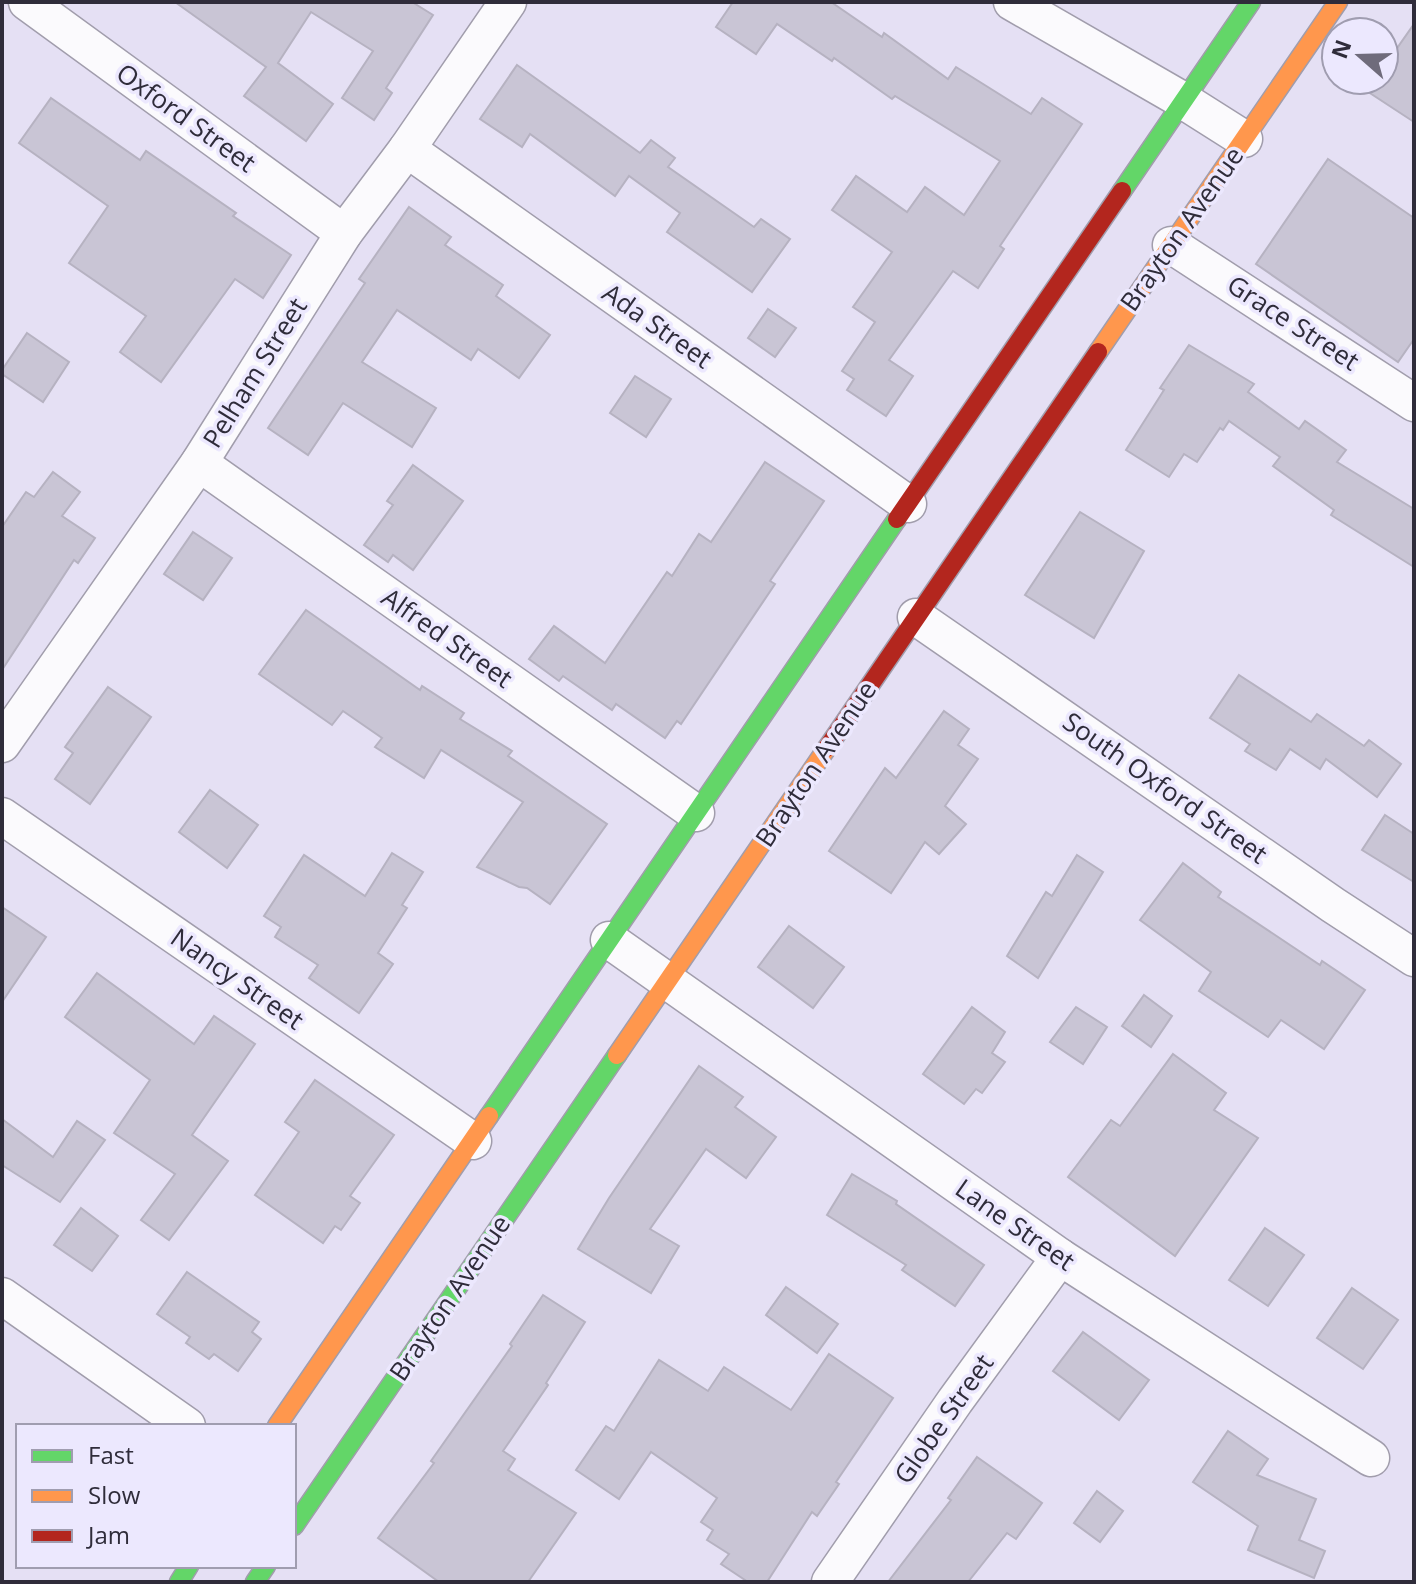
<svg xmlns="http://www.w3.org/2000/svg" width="1416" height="1584" font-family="'Open Sans',sans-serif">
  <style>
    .building { fill: #c9c5d5; stroke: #b6b2c1; stroke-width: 2 }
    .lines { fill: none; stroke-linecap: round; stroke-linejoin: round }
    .street-casing { stroke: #a19dac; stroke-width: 39 }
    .fast-casing { stroke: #a19dac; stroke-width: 21 }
    .slow-casing { stroke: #a19dac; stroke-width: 21 }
    .jam-casing { stroke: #a19dac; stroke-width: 21 }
    .street { stroke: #fbfafd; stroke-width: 36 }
    .fast { stroke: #63d668; stroke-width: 18 }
    .slow { stroke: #ff974d; stroke-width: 18 }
    .jam { stroke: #b3261e; stroke-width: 18 }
    .labels { text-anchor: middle; stroke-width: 7; stroke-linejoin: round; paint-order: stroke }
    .street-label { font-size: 26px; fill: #2f2c3a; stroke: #ece8fe }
  </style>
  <rect width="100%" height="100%" fill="#e5e0f4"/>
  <!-- building -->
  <g class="building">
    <polygon points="175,2 412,2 433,15 386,88 392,93 374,120 342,98 373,51 311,12 278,63 333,104 306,141 244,96 266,67"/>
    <polygon points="733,2 831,2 882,37 884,33 948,79 956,67 1031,114 1042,98 1082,124 1000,246 1004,249 978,288 953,271 889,360 913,376 886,416 847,390 854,379 842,371 875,322 853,307 892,252 832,210 856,176 907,212 925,187 964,215 1000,161 895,96 892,99 834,58 832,61 777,24 756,54 716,27"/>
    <polygon points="1414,24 1414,122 1350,80 1384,80 1384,43 1395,51"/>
    <polygon points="517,65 640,153 651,140 675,158 668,167 754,227 761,219 790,239 752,292 667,232 680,213 629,176 615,196 530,134 522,147 480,119"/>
    <polygon points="51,98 140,160 146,151 236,213 233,216 291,255 263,298 235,279 161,382 120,352 146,316 69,263 108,206 19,143"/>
    <polygon points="1328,159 1414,218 1414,339 1398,362 1256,264"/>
    <polygon points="409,207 451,237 445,245 503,285 496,296 550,335 519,378 478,349 471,360 397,310 362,362 436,408 412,447 343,403 308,455 268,428 365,283 359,279"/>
    <polygon points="768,309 796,328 775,357 748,338"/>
    <polygon points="27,333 69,362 43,402 2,374 2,370"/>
    <polygon points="1189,345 1254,384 1248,392 1299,429 1305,421 1346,450 1337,462 1414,509 1414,567 1331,515 1334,510 1273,466 1280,457 1229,421 1223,430 1220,428 1197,462 1184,454 1169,477 1126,450 1164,390 1160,388"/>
    <polygon points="635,376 671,399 646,437 610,413"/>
    <polygon points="765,462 824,501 770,581 775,584 681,724 677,721 665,738 616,704 612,710 563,676 559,681 529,659 554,626 605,663 667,572 672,576 699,534 711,542"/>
    <polygon points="413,465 463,501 413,570 393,555 388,562 364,545 393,505 387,501"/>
    <polygon points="53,472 80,492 62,516 95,538 78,563 74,560 2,670 2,527 26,492 34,497"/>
    <polygon points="1080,512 1144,551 1094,638 1025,595"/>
    <polygon points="193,532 232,558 203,600 164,574"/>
    <polygon points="306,610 420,690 422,686 464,713 460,719 512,751 508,756 607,824 550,904 527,888 519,887 477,867 523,802 441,750 424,778 375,747 382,738 343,711 332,725 259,674"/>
    <polygon points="1239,675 1311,722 1317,714 1364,746 1369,740 1401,764 1377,797 1326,759 1320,769 1290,749 1276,770 1245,751 1250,744 1210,718"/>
    <polygon points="108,687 151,717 90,804 55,779 73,753 65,747"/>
    <polygon points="944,711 969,729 958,745 978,759 945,806 966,824 939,854 925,842 891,893 829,851 885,768 896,778"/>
    <polygon points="210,790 258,825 227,868 179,832"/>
    <polygon points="1385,815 1414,834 1414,882 1362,850"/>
    <polygon points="392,853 423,872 402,905 407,908 378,953 393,964 359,1013 309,978 318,965 275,937 281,927 264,916 304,855 365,896"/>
    <polygon points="1077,855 1103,872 1038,978 1007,956 1046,892 1052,896"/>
    <polygon points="1183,863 1221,892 1218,897 1320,965 1322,961 1365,990 1324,1049 1281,1020 1268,1037 1199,991 1211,972 1140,920"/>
    <polygon points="2,907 46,937 2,1002"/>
    <polygon points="789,926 844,967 813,1008 758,967"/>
    <polygon points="97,973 194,1044 214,1016 255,1044 192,1135 228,1161 169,1240 141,1220 175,1174 114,1133 150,1080 65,1017"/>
    <polygon points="1144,995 1172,1016 1151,1047 1122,1026"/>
    <polygon points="972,1007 1005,1032 992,1053 1005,1062 982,1093 976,1089 964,1104 923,1074"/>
    <polygon points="1076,1007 1107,1027 1083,1064 1050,1042"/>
    <polygon points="1173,1054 1226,1093 1214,1110 1258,1138 1175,1256 1068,1177 1111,1120 1120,1126"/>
    <polygon points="699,1066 743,1097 735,1107 776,1137 746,1178 706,1149 650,1229 679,1246 651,1293 578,1249 609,1198"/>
    <polygon points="315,1080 394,1135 350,1196 360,1203 341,1230 335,1226 323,1243 255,1195 299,1132 285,1122"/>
    <polygon points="2,1119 53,1157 77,1121 105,1140 60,1202 2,1165"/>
    <polygon points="852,1174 897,1201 896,1204 984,1265 955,1306 902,1270 906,1265 827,1215"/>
    <polygon points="81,1208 118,1236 92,1271 54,1245"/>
    <polygon points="1265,1228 1304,1255 1268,1306 1229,1280"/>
    <polygon points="187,1272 259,1322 252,1332 261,1339 238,1371 214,1354 209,1359 186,1343 190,1337 157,1314"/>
    <polygon points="786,1287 838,1324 817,1353 766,1315"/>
    <polygon points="1352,1288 1398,1320 1363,1369 1317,1338"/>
    <polygon points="543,1295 585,1322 546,1383 548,1385 503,1451 515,1459 508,1470 576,1513 528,1582 439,1582 378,1538 434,1463 431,1461 512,1346 510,1344"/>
    <polygon points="1083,1332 1149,1380 1119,1420 1053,1371"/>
    <polygon points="829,1354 893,1398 836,1482 839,1484 817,1516 812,1512 767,1582 748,1582 721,1564 729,1554 707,1540 713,1530 701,1522 717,1498 651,1452 619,1499 576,1470 606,1426 614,1431 659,1360 708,1391 724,1367 791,1410"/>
    <polygon points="1228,1431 1268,1459 1257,1475 1316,1499 1299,1540 1325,1551 1314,1578 1248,1550 1258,1526 1193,1482"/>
    <polygon points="977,1457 1042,1503 1016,1539 1007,1533 968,1582 888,1582 951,1500 948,1498"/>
    <polygon points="1097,1491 1123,1511 1100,1542 1074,1523"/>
  </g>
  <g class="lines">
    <!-- street casing -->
    <g class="street-casing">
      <g id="street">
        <polyline points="27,2 344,233"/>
        <polyline points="1012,2 1184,101 1244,139"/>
        <polyline points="407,149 908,504"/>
        <polyline points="1171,245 1414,403"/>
        <polyline points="199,463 696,813"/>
        <polyline points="916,617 1333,905 1414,958"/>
        <polyline points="2,744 199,463 344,233 407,149 508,2"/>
        <polyline points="2,816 473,1141"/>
        <polyline points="609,940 1060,1257 1371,1458"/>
        <polyline points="2,1296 187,1426"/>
        <polyline points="830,1582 955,1401 1060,1257"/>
      </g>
    </g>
    <!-- fast casing -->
    <g class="fast-casing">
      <g id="fast">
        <polyline points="1122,191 1251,2"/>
        <polyline points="489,1116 897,519"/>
        <polyline points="294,1526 617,1055"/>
        <polyline points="179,1582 189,1566"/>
        <polyline points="255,1582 266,1566"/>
      </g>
    </g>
    <!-- slow casing -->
    <g class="slow-casing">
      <g id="slow">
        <polyline points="1098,352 1338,2"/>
        <polyline points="617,1055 827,748"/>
        <polyline points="277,1426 489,1116"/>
      </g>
    </g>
    <!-- jam casing -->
    <g class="jam-casing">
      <g id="jam">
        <polyline points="897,519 1122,191"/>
        <polyline points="827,748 1098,352"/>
      </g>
    </g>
    <!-- street -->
    <use href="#street" class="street"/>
    <!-- fast -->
    <use href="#fast" class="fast"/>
    <!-- slow -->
    <use href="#slow" class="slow"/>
    <!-- jam -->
    <use href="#jam" class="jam"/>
  </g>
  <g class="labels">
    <!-- street labels -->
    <g class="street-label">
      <text transform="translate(186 118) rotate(36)" y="9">Oxford Street</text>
      <text transform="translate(1182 229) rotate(-55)" y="9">Brayton Avenue</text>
      <text transform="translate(1293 323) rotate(33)" y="9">Grace Street</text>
      <text transform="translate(657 326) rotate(35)" y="9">Ada Street</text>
      <text transform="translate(255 373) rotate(-58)" y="9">Pelham Street</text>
      <text transform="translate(447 638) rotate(35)" y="9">Alfred Street</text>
      <text transform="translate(816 764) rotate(-56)" y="9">Brayton Avenue</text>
      <text transform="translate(1165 788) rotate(35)" y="9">South Oxford Street</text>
      <text transform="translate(237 979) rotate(35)" y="9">Nancy Street</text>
      <text transform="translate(1015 1225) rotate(35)" y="9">Lane Street</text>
      <text transform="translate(450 1298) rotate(-56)" y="9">Brayton Avenue</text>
      <text transform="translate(944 1419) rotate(-55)" y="9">Globe Street</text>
    </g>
  </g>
  <!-- border -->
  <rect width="1416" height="1584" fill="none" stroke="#2f2c3a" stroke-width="8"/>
  <!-- legend -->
  <rect x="16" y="1424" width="280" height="144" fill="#ece8fe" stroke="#a09db0" stroke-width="2"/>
  <rect x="32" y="1450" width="40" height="12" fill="#63d668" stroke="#a09db0" stroke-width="2"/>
  <text x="88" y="1464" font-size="24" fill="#2f2c3a">Fast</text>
  <rect x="32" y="1490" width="40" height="12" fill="#ff974d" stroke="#a09db0" stroke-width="2"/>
  <text x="88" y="1504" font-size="24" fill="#2f2c3a">Slow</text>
  <rect x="32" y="1530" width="40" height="12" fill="#b3261e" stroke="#a09db0" stroke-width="2"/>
  <text x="88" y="1544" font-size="24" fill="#2f2c3a">Jam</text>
  <!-- north arrow -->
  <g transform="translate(1360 56) rotate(290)"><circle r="38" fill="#ece8fe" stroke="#a09db0" stroke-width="2"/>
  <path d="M0-6L14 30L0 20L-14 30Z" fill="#6f6b7b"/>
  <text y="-12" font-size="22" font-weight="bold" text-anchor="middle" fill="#2f2c3a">N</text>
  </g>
</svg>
